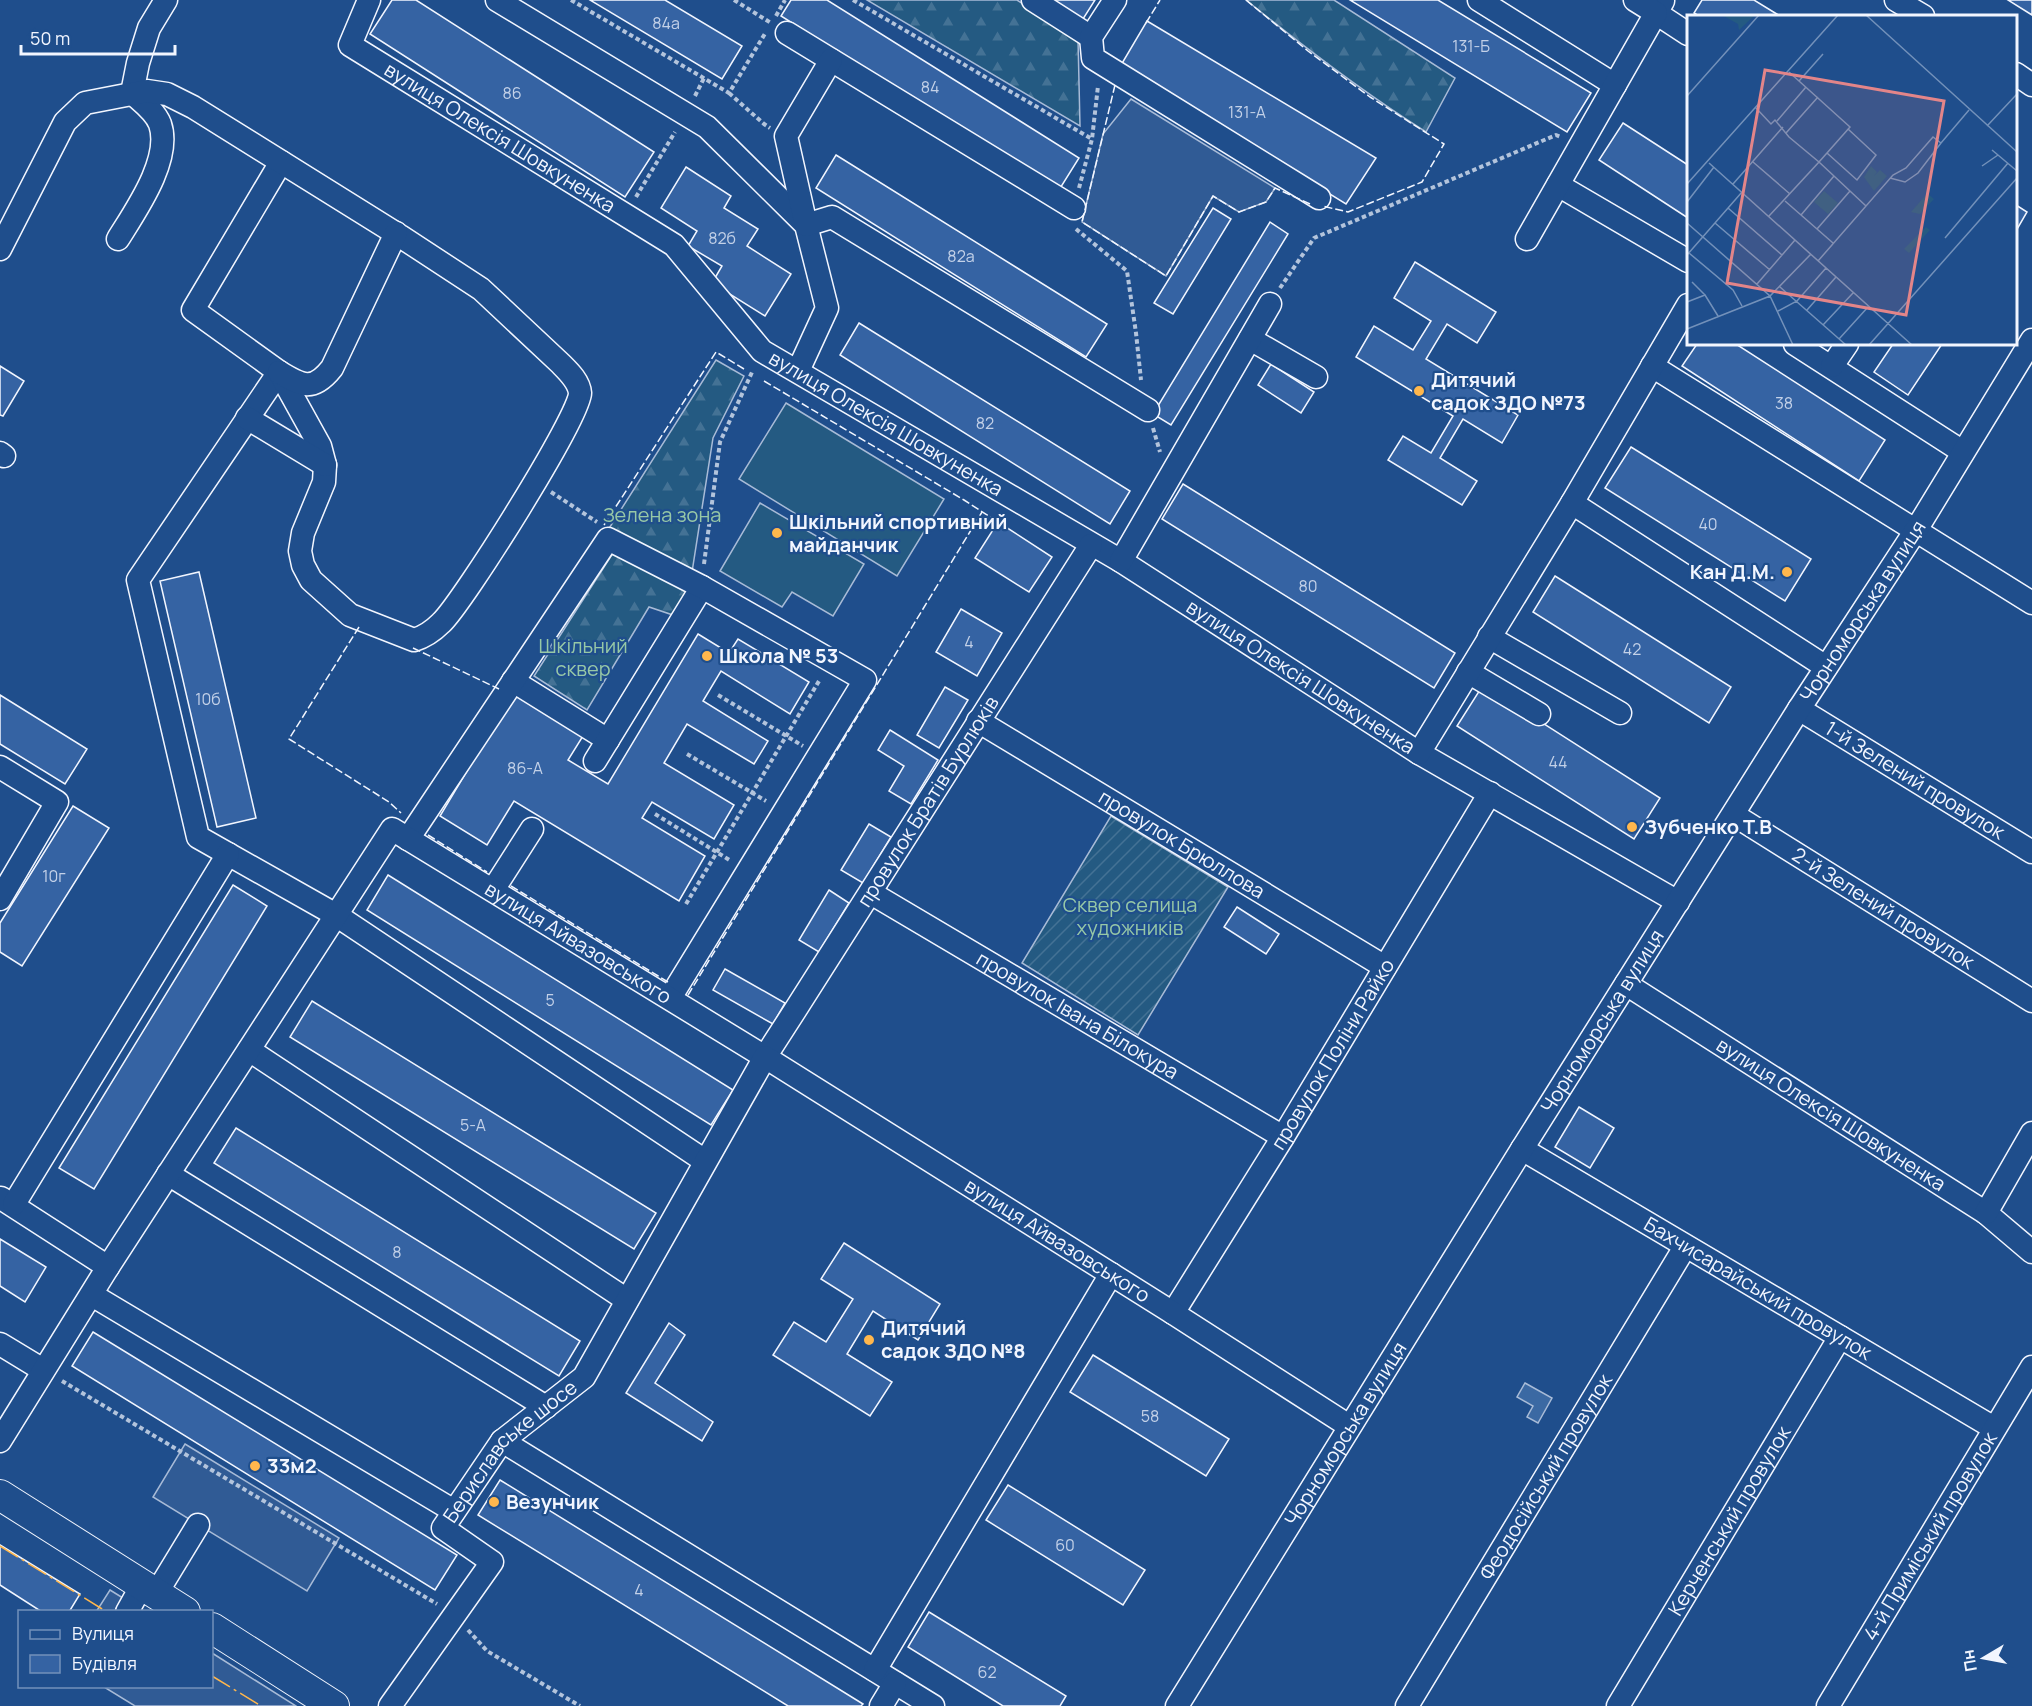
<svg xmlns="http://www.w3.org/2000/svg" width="2032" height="1706" font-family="Manrope,sans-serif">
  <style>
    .forest { fill: url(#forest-firs); stroke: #a8bbd7; stroke-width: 1.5 }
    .garden { fill: url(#garden-furrows); stroke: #a8bbd7; stroke-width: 1.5 }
    .pitch { fill: #245a82; stroke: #a8bbd7; stroke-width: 1.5 }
    .parking { fill: #305b95; stroke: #a8bbd7; stroke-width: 1.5 }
    .water { fill: #3b69a3; stroke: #a8bbd7; stroke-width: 1.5 }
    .building { fill: #3563a3; stroke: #f2f6ff; stroke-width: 1.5 }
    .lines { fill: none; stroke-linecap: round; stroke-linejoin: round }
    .minor-casing { stroke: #f2f6ff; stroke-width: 25 }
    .major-casing { stroke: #f2f6ff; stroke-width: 32 }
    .path { stroke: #b3c4dc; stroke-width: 4; stroke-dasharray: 4.5 3; stroke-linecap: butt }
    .minor { stroke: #1f4e8c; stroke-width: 22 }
    .major { stroke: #1f4e8c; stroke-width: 30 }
    .fence { stroke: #f2f6ff; stroke-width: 1.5; stroke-dasharray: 8 3; stroke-linecap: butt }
    .power { stroke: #ffb74d; stroke-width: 1.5; stroke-dasharray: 21 4.5 3 4.5; stroke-linecap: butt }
    .poi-dot { fill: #ffb74d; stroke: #1f4e8c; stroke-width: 2 }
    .labels { text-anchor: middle; stroke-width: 4.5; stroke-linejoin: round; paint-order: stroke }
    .number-label { font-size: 16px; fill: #c3d1e8 }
    .street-label { font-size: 20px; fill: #f2f6ff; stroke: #1f4e8c }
    .poi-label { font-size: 20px; font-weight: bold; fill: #f2f6ff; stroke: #1f4e8c; text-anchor: start }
    .park-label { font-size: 20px; fill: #97c8a6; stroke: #1f4e8c }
    .inset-road { fill: none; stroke: #7391ba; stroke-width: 1.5 }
    .view { fill: #e38589; fill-opacity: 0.15; stroke: #e38589; stroke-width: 3 }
    .inset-edge { fill: none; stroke: #f2f6ff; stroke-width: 3 }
  </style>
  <defs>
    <pattern id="forest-firs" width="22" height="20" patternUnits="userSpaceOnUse" patternTransform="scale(1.5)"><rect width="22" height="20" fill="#245a82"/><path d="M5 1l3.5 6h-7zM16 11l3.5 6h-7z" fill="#447295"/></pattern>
    <pattern id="garden-furrows" width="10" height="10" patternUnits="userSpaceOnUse" patternTransform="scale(1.5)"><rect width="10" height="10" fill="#245a82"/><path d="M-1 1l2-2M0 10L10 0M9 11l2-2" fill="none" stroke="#447295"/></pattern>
  </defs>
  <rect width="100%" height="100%" fill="#1f4e8c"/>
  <!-- forest -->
  <g class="forest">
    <polygon points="867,0 1017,0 1078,39 1080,126"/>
    <path d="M1246 0H1334L1455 78 1426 132C1361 91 1305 48 1246 0Z"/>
    <polygon points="716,360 744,376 713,438 692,572 608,530"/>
    <polygon points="613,553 692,591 673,615 649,607 587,710 534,676"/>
  </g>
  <!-- garden -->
  <polygon class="garden" points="1111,816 1228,887 1138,1035 1022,963"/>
  <!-- pitch -->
  <g class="pitch">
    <polygon points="786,403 944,499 897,576 739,479"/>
    <polygon points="760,503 864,564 833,616 792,592 782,607 720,571"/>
  </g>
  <!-- parking -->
  <g class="parking">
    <polygon points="1131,99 1275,188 1266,202 1239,212 1213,196 1166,276 1082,222 1103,134"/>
    <polygon points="185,1444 339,1538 307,1591 153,1497"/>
    <polygon points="110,1590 144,1611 96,1612"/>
    <polygon points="212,1653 296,1706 135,1706 104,1687 212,1686"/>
  </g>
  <!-- water -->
  <polygon class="water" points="1525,1383 1552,1398 1538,1423 1527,1417 1533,1406 1517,1397"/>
  <!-- building -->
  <g class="building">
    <polygon points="392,0 416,0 654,152 625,197 370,34"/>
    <polygon points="590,0 665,0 742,46 722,79"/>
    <polygon points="791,0 827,0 1079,158 1059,190 781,16"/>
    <polygon points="1052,0 1095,0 1083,19"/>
    <polygon points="1350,0 1438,0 1591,93 1567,132"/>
    <polygon points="1702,0 1754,0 1780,16 1699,16 1694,13"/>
    <polygon points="2008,0 2032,0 2032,15"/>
    <polygon points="1147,21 1376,158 1346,204 1121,65"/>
    <polygon points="1623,123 1688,165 1688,218 1599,160"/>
    <polygon points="836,155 1107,324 1086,357 816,188"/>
    <polygon points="686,167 731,196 724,208 758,229 747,246 791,274 765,316 712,283 722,266 688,246 697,231 661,208"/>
    <polygon points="2016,205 2027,212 2016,231"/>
    <polygon points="1213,208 1231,219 1173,314 1154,303"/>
    <polygon points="1270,222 1288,234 1171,425 1153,414"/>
    <polygon points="1415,262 1496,312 1477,343 1447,324 1426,359 1518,415 1502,443 1463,419 1440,458 1477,481 1462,505 1388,460 1403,436 1431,453 1453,416 1356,357 1374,326 1413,350 1431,321 1394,298"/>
    <polygon points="859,323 1130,491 1110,524 840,355"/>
    <polygon points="1697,344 1736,344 1885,440 1859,481 1682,366"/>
    <polygon points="1893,344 1942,344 1908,395 1874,372"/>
    <polygon points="1271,364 1314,392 1301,413 1258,385"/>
    <polygon points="0,366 24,381 3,416 0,415"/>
    <polygon points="1631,447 1811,559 1785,601 1605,488"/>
    <polygon points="1183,484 1455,653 1434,688 1162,519"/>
    <polygon points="998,522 1052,557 1029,592 975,558"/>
    <polygon points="199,572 256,818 217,827 160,581"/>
    <polygon points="1555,576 1731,687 1709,723 1533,612"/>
    <polygon points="961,609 1002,633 977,676 936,652"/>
    <polygon points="698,634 729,653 738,639 809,682 790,714 721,671 703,701 768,741 754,764 687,724 664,763 734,805 714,839 652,802 642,818 705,856 679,901 514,801 487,845 440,816 513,694 583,736 568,760 608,784"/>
    <polygon points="1483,685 1660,798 1634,839 1457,726"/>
    <polygon points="945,687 968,700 939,748 917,735"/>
    <polygon points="0,695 87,749 65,784 0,744"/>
    <polygon points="890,730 938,760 911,804 889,791 904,766 878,750"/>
    <polygon points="73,806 109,828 22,966 0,952 0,923"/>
    <polygon points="869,824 891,837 863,883 841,870"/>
    <polygon points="388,875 733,1090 711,1125 367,910"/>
    <polygon points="233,885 267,906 94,1189 59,1168"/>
    <polygon points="829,890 849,903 819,952 799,940"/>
    <polygon points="1237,907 1279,934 1266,954 1224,927"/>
    <polygon points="725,969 785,1003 773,1024 713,990"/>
    <polygon points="312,1001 656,1213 634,1249 290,1037"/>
    <polygon points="1579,1107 1614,1128 1590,1168 1555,1147"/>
    <polygon points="236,1128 580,1341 559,1376 214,1163"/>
    <polygon points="0,1239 46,1267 25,1302 0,1286"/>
    <polygon points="844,1243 940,1304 918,1340 873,1311 847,1354 892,1382 870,1416 773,1355 794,1322 826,1342 853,1299 821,1279"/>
    <polygon points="669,1323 685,1335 655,1383 713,1422 702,1441 626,1393"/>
    <polygon points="93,1332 457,1555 435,1590 72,1366"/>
    <polygon points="1093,1355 1229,1439 1206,1476 1070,1392"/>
    <polygon points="500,1480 863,1704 861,1706 788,1706 478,1515"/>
    <polygon points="1008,1485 1145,1570 1123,1605 986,1520"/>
    <polygon points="0,1545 80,1594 69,1612 42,1612 0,1585"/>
    <polygon points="929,1612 1066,1696 1060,1706 1003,1706 908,1647"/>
  </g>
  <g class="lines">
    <!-- minor casing -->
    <g class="minor-casing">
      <g id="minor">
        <path id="s1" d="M369 0 350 45 674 245 762 351 1121 561 1419 753 1678 902"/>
        <polyline points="497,0 707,127 806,225 827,308 798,371"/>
        <polyline points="1033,0 1091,37"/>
        <polyline points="1115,0 1091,37 1093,58 1319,198"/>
        <polyline points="1479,0 1615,85"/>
        <polyline points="1896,0 1923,16"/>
        <polyline points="1663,1 1656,13 1688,34"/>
        <polyline points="787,33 1074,208"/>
        <polyline points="831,60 786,136 806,225 832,217 1148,410"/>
        <polyline points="2016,74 2032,85"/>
        <polyline points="281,162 193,310 279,372 138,580 198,837 336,915 705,1161"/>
        <polyline points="1558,185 1688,261"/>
        <path d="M118 239C136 210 172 159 160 124 155 111 142 102 132 93L138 63 149 28 166 0"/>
        <polyline points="1527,239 1656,13 1635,0"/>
        <path d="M0 249 65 122 85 103 147 91 167 94 193 107 400 236 481 289 560 363C568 371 579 381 580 393 582 413 462 604 441 623 434 630 424 637 414 640L350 615 311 580 303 565 300 551 303 533 324 482 325 465 320 446 279 372"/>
        <polyline points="1250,339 1316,377"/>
        <polyline points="1795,344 1963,452"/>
        <polyline points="1652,366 2032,603"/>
        <polyline points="1832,366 1847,344"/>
        <path d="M279 372C302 386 313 392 332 368L396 233"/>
        <polyline points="247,418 325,465"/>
        <polyline points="0,453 4,456"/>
        <polyline points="1572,503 1826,667"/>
        <polyline points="1121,561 1270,304"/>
        <polyline points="1489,637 1620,713"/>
        <polyline points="1468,672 1539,714"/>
        <polyline points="513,681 608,740"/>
        <path id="s2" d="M1799 709 2032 852"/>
        <path id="s3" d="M978 721 1385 967"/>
        <polyline points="1419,753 1572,503 1688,305"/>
        <polyline points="595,761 702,587"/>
        <polyline points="0,767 57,802 0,899"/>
        <path id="s4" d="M1734 815 2032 1001"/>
        <polyline points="408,839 608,539 702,587 865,680 670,998"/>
        <polyline points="493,890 532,829"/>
        <path id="s5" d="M871 893 1283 1137"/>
        <path id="s6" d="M1626 984 1986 1213 2032 1252"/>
        <polyline points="249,1050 627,1300"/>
        <path id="s7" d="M1522 1149 1994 1428"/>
        <polyline points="168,1174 546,1407"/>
        <polyline points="1,1198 108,1267"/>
        <polyline points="14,1204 228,854"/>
        <polyline points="1986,1213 2032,1133"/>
        <polyline points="92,1295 454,1511"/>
        <path id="s8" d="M1173 1313 1283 1137 1490 793"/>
        <polyline points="0,1344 43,1370"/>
        <path id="s9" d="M0 1441 108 1267 392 829 765 1057C875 887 982 715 1091 545"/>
        <polyline points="502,1441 933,1706"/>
        <polyline points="156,1594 198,1525"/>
        <polyline points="127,1612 142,1585"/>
        <polyline points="875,1670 1111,1274"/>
        <path id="s10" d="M390 1706 492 1562 443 1528 502 1441 584 1377 765 1057 1173 1313 1349 1426"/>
        <polyline points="881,1706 895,1683"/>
        <path id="s11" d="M1177 1706 1522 1149 1799 709 1916 530 2032 340"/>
        <path id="s12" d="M1407 1706 1685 1247"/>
        <path id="s13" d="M1618 1706 1840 1337"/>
        <path id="s14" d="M1828 1706 2032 1367"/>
      </g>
    </g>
    <!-- major casing -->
    <g class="major-casing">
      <g id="major">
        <polyline points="0,1495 185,1612"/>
        <polyline points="212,1628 334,1706"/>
      </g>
    </g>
    <!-- path -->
    <g class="path">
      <polyline points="571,0 729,93 766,32"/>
      <polyline points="734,0 771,23"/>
      <polyline points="853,0 1092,139"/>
      <polyline points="776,16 785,0"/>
      <polyline points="729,93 764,124 770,128"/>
      <polyline points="695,96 704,78"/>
      <polyline points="1079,188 1092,139 1098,86"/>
      <polyline points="636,197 675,132"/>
      <polyline points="1076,229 1127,271 1136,333 1141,380"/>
      <polyline points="1280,288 1314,238 1556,135 1561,137"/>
      <polyline points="1153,428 1160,452"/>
      <polyline points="551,492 597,522"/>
      <polyline points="704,564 720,442 753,370"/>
      <polyline points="718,695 803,746"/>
      <polyline points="687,754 766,801"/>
      <polyline points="655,814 731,861"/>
      <polyline points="686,904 819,681 817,679"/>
      <polyline points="62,1381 437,1604"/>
      <polyline points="468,1630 487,1651 580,1706"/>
    </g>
    <!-- minor -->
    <use href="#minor" class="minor"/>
    <!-- major -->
    <use href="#major" class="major"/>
    <!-- fence -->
    <g class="fence">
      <polyline points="1246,0 1308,51 1370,97 1444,144 1422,182 1348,212 1322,206"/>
      <polyline points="1146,23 1160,0"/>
      <polyline points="1115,85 1082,222 1166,276 1213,196 1239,212 1266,202 1275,188 1310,204"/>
      <polyline points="764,381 964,500 998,522"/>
      <polyline points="604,525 716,352 744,369"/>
      <polyline points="359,627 289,739 389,802 401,813"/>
      <polyline points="413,648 499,689"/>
      <polyline points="428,835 487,872"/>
      <polyline points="511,886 668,982"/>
      <polyline points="688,995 982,512"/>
    </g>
    <!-- power -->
    <g class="power">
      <polyline points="0,1546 107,1612"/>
      <polyline points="212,1676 261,1706"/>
    </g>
  </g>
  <!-- markers -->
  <g class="poi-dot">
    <circle cx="1419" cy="391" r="6"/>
    <circle cx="777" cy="533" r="6"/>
    <circle cx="1787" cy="572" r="6"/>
    <circle cx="707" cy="656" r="6"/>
    <circle cx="1632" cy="827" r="6"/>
    <circle cx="869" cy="1340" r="6"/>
    <circle cx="255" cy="1466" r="6"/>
    <circle cx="494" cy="1502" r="6"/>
  </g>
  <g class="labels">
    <!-- number labels -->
    <g class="number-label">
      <text x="666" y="29">84а</text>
      <text x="1471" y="52">131-Б</text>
      <text x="930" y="93">84</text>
      <text x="512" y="99">86</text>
      <text x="1247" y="118">131-А</text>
      <text x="722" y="244">82б</text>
      <text x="961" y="262">82а</text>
      <text x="1784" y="409">38</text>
      <text x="985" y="429">82</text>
      <text x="1708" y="530">40</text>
      <text x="1308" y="592">80</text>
      <text x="969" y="648">4</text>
      <text x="1632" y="655">42</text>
      <text x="208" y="705">10б</text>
      <text x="1558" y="768">44</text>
      <text x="525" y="774">86-А</text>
      <text x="54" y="882">10г</text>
      <text x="550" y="1006">5</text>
      <text x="473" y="1131">5-А</text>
      <text x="397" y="1258">8</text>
      <text x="1150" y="1422">58</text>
      <text x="1065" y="1551">60</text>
      <text x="639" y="1596">4</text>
      <text x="987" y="1678">62</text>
    </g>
    <!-- street labels -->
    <g class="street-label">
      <text dy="7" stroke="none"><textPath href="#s1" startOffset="225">вулиця Олексія Шовкуненка</textPath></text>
      <text dy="7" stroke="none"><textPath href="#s1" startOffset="711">вулиця Олексія Шовкуненка</textPath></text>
      <text dy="7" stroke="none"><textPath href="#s11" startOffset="1292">Чорноморська вулиця</textPath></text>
      <text dy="7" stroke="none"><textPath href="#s1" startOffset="1197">вулиця Олексія Шовкуненка</textPath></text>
      <text dy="7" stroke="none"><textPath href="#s2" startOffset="136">1-й Зелений провулок</textPath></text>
      <text dy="7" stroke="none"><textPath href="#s9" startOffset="1467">провулок Братів Бурлюків</textPath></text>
      <text dy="7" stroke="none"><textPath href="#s3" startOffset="238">провулок Брюллова</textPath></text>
      <text dy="7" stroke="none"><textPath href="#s4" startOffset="176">2-й Зелений провулок</textPath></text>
      <text dy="7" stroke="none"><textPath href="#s9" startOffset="945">вулиця Айвазовського</textPath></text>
      <text dy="7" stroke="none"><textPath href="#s5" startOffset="240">провулок Івана Білокура</textPath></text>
      <text dy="7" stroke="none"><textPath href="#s11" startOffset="806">Чорноморська вулиця</textPath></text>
      <text dy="7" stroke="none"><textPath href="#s8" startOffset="304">провулок Поліни Райко</textPath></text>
      <text dy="7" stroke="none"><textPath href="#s6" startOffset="243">вулиця Олексія Шовкуненка</textPath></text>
      <text dy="7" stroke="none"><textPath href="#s10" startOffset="1158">вулиця Айвазовського</textPath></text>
      <text dy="7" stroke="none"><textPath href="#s7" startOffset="274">Бахчисарайський провулок</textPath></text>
      <text dy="7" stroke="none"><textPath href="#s11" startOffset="320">Чорноморська вулиця</textPath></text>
      <text dy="7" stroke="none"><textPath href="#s10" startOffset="339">Бериславське шосе</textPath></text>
      <text dy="7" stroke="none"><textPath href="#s12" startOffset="268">Феодосійський провулок</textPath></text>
      <text dy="7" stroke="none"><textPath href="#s13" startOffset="216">Керченський провулок</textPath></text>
      <text dy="7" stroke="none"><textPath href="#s14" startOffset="198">4-й Приміський провулок</textPath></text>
    </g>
    <!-- poi labels -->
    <g class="poi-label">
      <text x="1431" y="387">Дитячий<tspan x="1431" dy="23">садок ЗДО №73</tspan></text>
      <text x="789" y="529">Шкільний спортивний<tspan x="789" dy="23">майданчик</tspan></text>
      <text x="1775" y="579" text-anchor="end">Кан Д.М.</text>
      <text x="719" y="663">Школа № 53</text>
      <text x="1644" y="834">Зубченко Т.В</text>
      <text x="881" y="1335">Дитячий<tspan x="881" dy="23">садок ЗДО №8</tspan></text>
      <text x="267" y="1473">33м2</text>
      <text x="506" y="1509">Везунчик</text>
    </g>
    <!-- park labels -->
    <g class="park-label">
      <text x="662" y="522">Зелена зона</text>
      <text x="583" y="653">Шкільний<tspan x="583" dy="23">сквер</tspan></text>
      <text x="1130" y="912">Сквер селища<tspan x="1130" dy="23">художників</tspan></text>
    </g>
  </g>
  <!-- overview -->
  <g transform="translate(1687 15)">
    <rect width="330" height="330" fill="#1f4e8c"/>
    <path d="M35 0H68L52 15 51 9ZM245 173 241 179 247 184 233 199 224 197ZM239 212 243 215 222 238 217 234Z" fill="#245a82"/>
    <path d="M137 176 151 188 141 199 127 187Z" fill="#245a82"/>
    <path d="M184 151 190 157 187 161 193 155 200 161 187 176 177 162Z" fill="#245a82"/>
    <path class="inset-road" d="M179 0 330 137M102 57 163 112 132 147 179 191M112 66 136 39M0 81 72 0M69 93 84 109 88 105 102 122 132 147 82 201M90 106 119 72M300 111 330 79M99 118 131 82M305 135 330 156M140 138 170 165 189 140 161 114M66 147 103 179M22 148 225 330M295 151 311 140M203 163 218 167 231 158 254 128M0 169 151 0M46 169 96 112M98 186 146 228M0 187 27 152M41 193 95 240M114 200 147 161M0 208 83 281 106 330M28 208 83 255M130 214 163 176M258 223 321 148M2 238 46 275 55 291M0 240 55 177M131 246 206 160 219 153 246 122 254 128 282 95M5 267 18 280M70 269 108 225M93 272 159 330M0 287 18 280 31 301M120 295 149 262M91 296 110 286 139 253M136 310 166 278M0 314 83 281 124 239M152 324 181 292M182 330 330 163"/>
    <path class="view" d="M78 55 257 86 219 300 40 268Z"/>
    <rect width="330" height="330" class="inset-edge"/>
  </g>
  <!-- legend -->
  <rect x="18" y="1610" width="195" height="78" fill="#1f4e8c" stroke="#7391ba" stroke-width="1.5"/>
  <rect x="30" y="1630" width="30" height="9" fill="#1f4e8c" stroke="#7391ba" stroke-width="1.5"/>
  <text x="72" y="1640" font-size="18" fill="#f2f6ff">Вулиця</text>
  <rect x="30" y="1655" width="30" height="18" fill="#3563a3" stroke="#7391ba" stroke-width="1.5"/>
  <text x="72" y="1670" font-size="18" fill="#f2f6ff">Будівля</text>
  <!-- north arrow -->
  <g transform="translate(1984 1658) rotate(260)" stroke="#1f4e8c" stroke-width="4.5" paint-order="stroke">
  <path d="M0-4.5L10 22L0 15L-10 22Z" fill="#f2f6ff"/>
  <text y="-9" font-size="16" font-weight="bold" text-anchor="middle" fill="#f2f6ff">Пн</text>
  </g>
  <!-- scale -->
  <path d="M21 45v9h154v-9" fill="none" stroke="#f2f6ff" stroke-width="3"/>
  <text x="30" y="45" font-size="18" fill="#f2f6ff" stroke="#1f4e8c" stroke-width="4.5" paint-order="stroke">50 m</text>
</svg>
